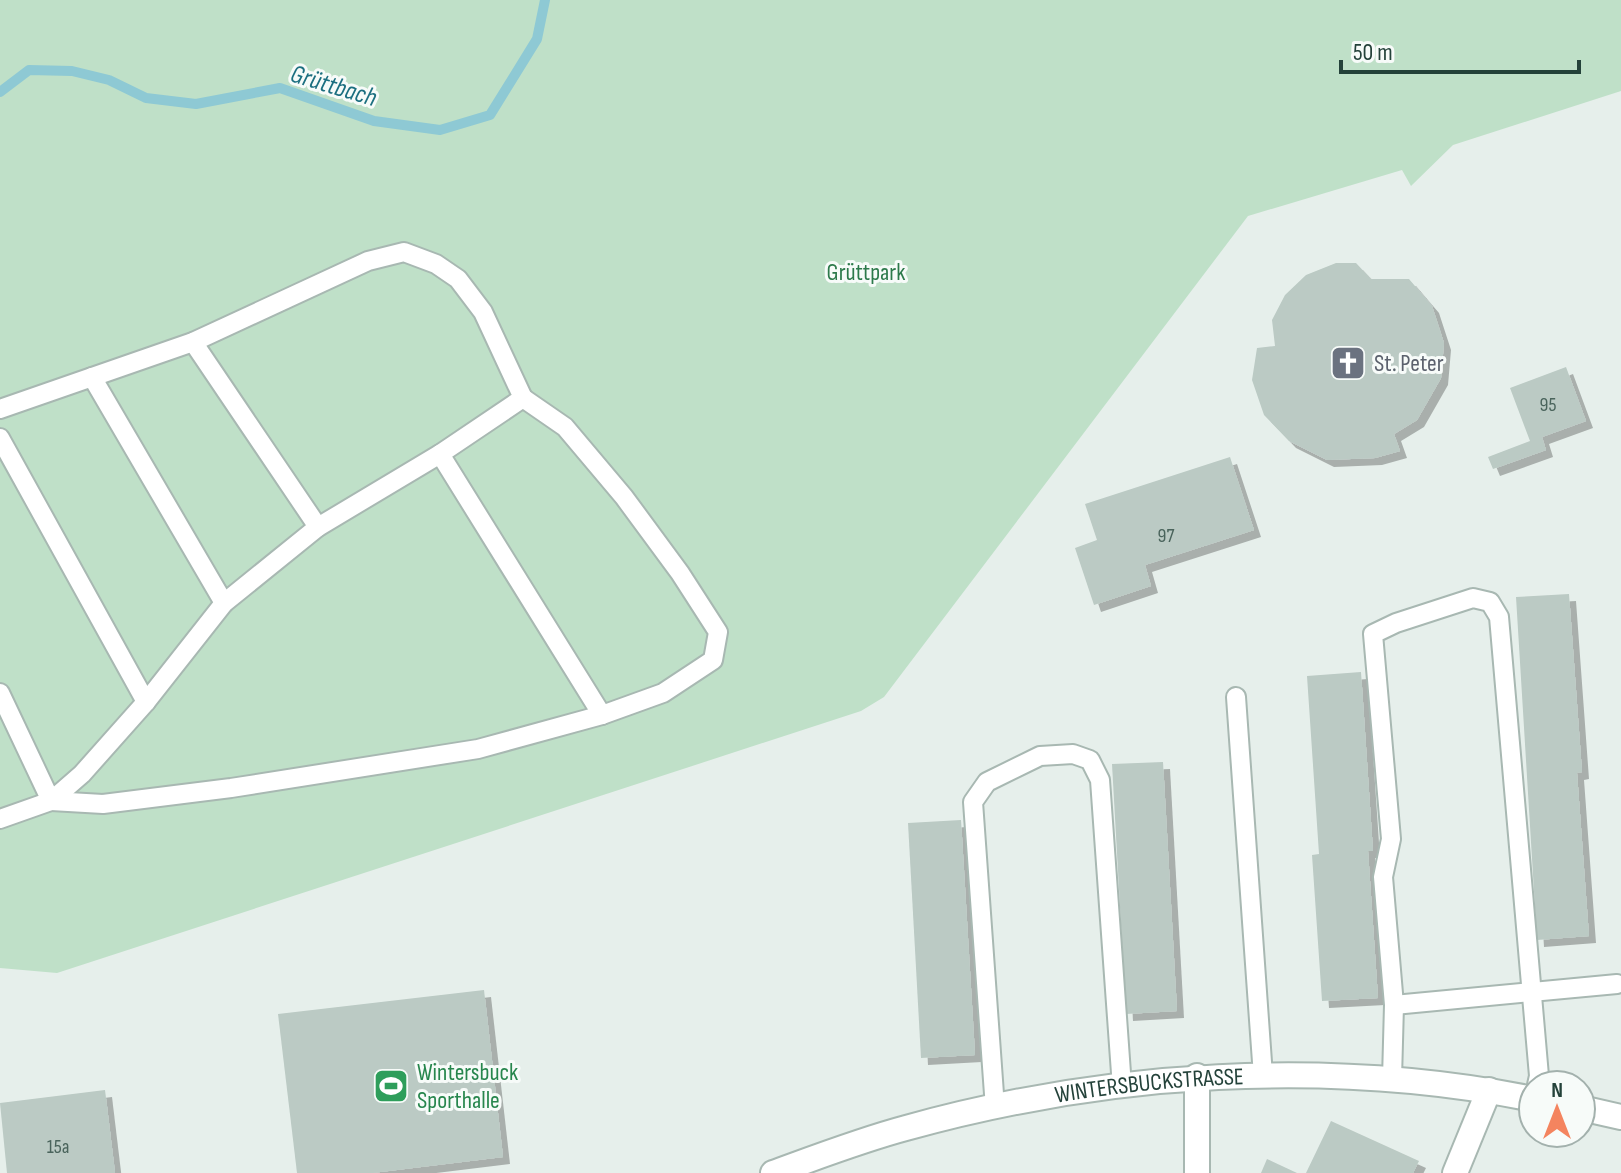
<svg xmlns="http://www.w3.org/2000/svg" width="1621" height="1173" font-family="'Sofia Sans Condensed',sans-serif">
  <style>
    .green { fill: #bfe0c8 }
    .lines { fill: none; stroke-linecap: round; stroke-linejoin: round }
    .stream { stroke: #8ec9d4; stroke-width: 10 }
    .building { fill: #bbcac4; filter: url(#shadow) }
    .service-casing { stroke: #a8b8b2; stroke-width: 22 }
    .minor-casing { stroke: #a8b8b2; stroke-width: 28 }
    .service { stroke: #fff; stroke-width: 18 }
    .minor { stroke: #fff; stroke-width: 24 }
    .labels { text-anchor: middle; stroke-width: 6; stroke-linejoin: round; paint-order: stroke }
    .number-label { font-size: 20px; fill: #4a645c }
    .park-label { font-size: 24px; fill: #2d7a4b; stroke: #f7fbf9 }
    .worship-label { font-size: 24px; fill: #5b616d; stroke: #f7fbf9; text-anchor: start }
    .leisure-label { font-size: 24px; fill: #27864d; stroke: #f7fbf9; text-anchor: start }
    .street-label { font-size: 24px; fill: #24423a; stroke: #f7fbf9 }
    .water-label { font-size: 26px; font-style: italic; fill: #1c6f80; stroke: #f7fbf9 }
  </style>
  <defs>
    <filter id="shadow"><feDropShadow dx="7" dy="7" stdDeviation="0" flood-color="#0004"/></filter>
  </defs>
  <rect width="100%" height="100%" fill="#e6efeb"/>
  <!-- green -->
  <polygon class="green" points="0,0 1621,0 1621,91 1453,145 1411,186 1402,170 1248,216 884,697 861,711 57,973 0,968"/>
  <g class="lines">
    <!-- stream -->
    <polyline class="stream" points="0,92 29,70 72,71 109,80 146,98 196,104 280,88 374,121 440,130 490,115 537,39 545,0"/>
  </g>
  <!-- building -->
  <g class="building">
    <polygon points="1336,263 1356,263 1371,279 1409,279 1432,306 1444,343 1441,378 1417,420 1394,434 1400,451 1375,458 1327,460 1289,441 1264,415 1252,380 1257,348 1275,346 1272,320 1285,295 1306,275"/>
    <polygon points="1566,367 1586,421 1542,437 1546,450 1493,469 1488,457 1530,441 1510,388"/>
    <polygon points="1230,457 1254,530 1145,565 1151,586 1094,605 1075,548 1097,540 1085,504"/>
    <polygon points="1569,594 1582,772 1577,773 1589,936 1537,940 1516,597"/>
    <polygon points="1361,672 1373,851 1368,851 1378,998 1322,1001 1312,855 1319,854 1307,676"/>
    <polygon points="1163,762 1177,1011 1126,1014 1112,764"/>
    <polygon points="961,820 975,1055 921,1058 908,823"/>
    <polygon points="484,990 503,1157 372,1173 297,1173 278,1014"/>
    <polygon points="105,1090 115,1173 7,1173 0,1103"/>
    <polygon points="1331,1121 1419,1161 1413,1173 1306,1173"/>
    <polygon points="1267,1159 1297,1173 1261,1173"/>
  </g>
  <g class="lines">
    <!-- service casing -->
    <g class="service-casing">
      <g id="service">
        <polyline points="193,342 318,527"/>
        <polyline points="92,377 224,603"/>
        <polyline points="0,409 193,342 368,261 404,252 436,264 458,279 483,312 523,398 440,454 318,527 224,603 146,702 82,774 51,801 0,819"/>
        <polyline points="0,438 146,702"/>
        <polyline points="440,454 602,715"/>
        <polyline points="0,693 51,801 103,804 231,788 478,749 602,715 663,693 713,660 718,632 680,573 624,497 565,427 523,398"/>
        <polyline points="1236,697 1263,1076"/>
        <polyline points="1394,1005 1617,984"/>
        <polyline points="1392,1079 1394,1005 1383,877 1391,839 1373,634 1396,623 1473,598 1490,602 1499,617 1539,1076 1537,1085"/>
        <polyline points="995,1108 973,802 987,782 1040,756 1073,754 1090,760 1100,780 1122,1087"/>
      </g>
    </g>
    <!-- minor casing -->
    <g class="minor-casing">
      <g id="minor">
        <polyline points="1197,1076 1197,1173"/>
        <polyline points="1581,1108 1621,1117"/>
        <path id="s1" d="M773 1173C817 1157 861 1140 906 1128 1107 1072 1328 1058 1533 1099"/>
        <polyline points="1455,1173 1489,1090"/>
      </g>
    </g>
    <!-- service -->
    <use href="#service" class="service"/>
    <!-- minor -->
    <use href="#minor" class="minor"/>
  </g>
  <!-- icons -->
  <defs>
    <g id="church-square" transform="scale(1.8)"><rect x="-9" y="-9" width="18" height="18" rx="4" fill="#6b7280" stroke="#f7fbf9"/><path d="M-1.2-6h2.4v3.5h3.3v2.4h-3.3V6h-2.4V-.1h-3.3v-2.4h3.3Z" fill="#fff"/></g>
    <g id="stadium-square" transform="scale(1.8)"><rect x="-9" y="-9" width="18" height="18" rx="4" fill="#2e9e5b" stroke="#f7fbf9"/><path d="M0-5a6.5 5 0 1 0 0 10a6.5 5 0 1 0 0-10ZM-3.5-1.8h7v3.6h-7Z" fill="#fff"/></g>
  </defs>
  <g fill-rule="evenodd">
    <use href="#church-square" x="1348" y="363"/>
    <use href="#stadium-square" x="391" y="1086"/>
  </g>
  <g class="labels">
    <!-- number labels -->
    <g class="number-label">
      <text x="1548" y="411">95</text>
      <text x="1166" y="542">97</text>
      <text x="58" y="1153">15a</text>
    </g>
    <!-- park labels -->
    <g class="park-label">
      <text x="866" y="280">Grüttpark</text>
    </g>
    <!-- worship labels -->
    <g class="worship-label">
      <text x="1374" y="371">St. Peter</text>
    </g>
    <!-- leisure labels -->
    <g class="leisure-label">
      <text x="417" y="1080">Wintersbuck<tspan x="417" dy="28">Sporthalle</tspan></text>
    </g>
    <!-- street labels -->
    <g class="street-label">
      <text dy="8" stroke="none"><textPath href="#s1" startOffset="388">WINTERSBUCKSTRASSE</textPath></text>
    </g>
    <!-- water labels -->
    <g class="water-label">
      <text transform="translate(334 85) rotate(17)" y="9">Grüttbach</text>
    </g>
  </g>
  <!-- north arrow -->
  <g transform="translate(1557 1109)"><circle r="38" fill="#f7fbf9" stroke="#a3b1ad" stroke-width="2"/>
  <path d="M0-6L14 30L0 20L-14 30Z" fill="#f4845f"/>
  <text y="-12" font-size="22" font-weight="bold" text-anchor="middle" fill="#24423a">N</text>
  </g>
  <!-- scale -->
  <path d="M1341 60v12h238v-12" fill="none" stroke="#24423a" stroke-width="4"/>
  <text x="1353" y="60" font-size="24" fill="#24423a" stroke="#f7fbf9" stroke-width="6" paint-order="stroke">50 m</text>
</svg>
